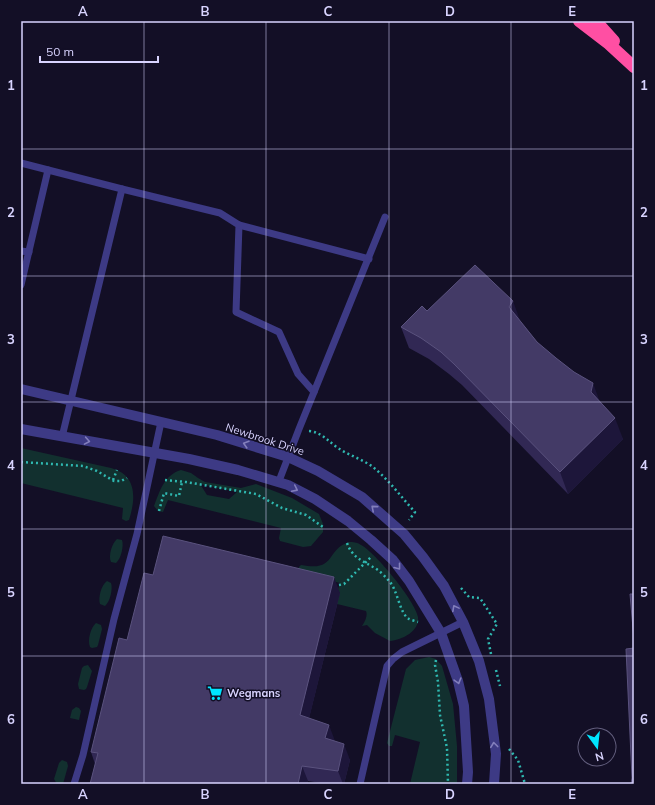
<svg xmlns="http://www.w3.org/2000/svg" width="655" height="805" font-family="Mulish,sans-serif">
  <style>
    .green { fill: #12302f; fill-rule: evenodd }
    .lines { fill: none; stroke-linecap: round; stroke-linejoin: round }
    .path { stroke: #2fb8b0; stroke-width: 2.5; stroke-dasharray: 2 3; stroke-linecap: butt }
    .lane { stroke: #3d3a85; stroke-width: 7 }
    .street { stroke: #3d3a85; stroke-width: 10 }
    .highway { stroke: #ff4fa3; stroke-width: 12 }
    .wall { fill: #312854 }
    .shaded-wall { fill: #1d163a }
    .building { fill: #433a66; stroke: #5a527e }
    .oneway { stroke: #837fbc }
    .grid { fill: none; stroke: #d9d4ff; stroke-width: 1; stroke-opacity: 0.55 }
    .labels { text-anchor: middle; stroke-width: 3; stroke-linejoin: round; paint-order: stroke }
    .street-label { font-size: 11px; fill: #d9d4ff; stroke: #130f26 }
    .poi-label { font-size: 11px; font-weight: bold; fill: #d9d4ff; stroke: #130f26; text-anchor: start }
    .neatline { fill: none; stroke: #d9d4ff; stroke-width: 1.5 }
    .grid-label { font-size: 13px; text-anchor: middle; font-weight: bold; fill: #d9d4ff }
  </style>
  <rect width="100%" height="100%" fill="#130f26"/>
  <!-- green -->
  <g class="green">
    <path d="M21 448 111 468C137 475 136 498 129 520L126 521 122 519 123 508 21 483Z"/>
    <path d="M181 470 191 473 198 478 205 482 241 488 256 484 292 498 319 514 323 524V532L311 546 303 547 280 541 279 538 281 528 180 503 168 500 163 512 158 511 154 506C160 491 164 475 181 470ZM200 484 237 492 229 499 207 495Z"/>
    <path d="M117 539 122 540C124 546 121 559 116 563L111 562C108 556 112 543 117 539Z"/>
    <path d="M349 542C353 542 357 542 361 545 375 552 416 602 418 617 420 631 402 640 390 641L375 633 367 625 362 626C365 622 368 615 366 611L337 604 340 593 337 592 340 583 297 572 299 567 301 565C337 572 325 550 349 542Z"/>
    <path d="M107 581 111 583C113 589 110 602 105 606L100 604C98 598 101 585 107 581Z"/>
    <path d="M96 623 101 625 102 629 98 645 97 647 92 648 90 647C87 640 91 627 96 623Z"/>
    <polygon points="429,657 436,659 442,666 453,704 457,746 457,784 410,784 420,742 395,735 392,746 389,746 387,743 406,669 415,660"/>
    <polygon points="88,665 92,671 87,687 86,689 84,690 79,689 78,684 82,668 84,666"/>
    <polygon points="76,707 79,708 81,711 79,720 70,718 72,710"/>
    <polygon points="62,760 67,762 68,766 63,784 57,784 54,779 59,763"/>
  </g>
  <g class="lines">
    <!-- path -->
    <g class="path">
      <path d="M309 431C321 432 328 441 338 448 348 455 362 459 373 467 389 480 401 497 415 512L409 520"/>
      <polyline points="21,462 83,466 97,471 114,481 121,481 127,478"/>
      <polyline points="113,480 117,470"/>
      <polyline points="165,480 186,482 256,494 282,508 306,515 323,527"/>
      <polyline points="159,511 164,493 179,496 182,482"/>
      <path d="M347 543C352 557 361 560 373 567 379 570 385 576 389 581 398 590 399 613 409 619 411 620 415 621 418 622"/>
      <polyline points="339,585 344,584 371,557"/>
      <polyline points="461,588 469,597 480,598 497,624 488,639 491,654"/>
      <polyline points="436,660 435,665 438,682 440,715 447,748 448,784"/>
      <polyline points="496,670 500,686"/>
      <polyline points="509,749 518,760 525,784"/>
    </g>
    <!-- lane -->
    <g class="lane">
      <polyline points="21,163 122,189 62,437"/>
      <polyline points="122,189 220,213 239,225 236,312 279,332 298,374 314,392"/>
      <polyline points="239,225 369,259"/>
      <polyline points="21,251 29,252"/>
      <polyline points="21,285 48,170"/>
      <polyline points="279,481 299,429 385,217"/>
      <polyline points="74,784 83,755 114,619 137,534 161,422"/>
      <polyline points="360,784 387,666 393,659 402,652 463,622"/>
    </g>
    <!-- street -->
    <g class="street">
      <polyline points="21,389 217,435 288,457 318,471 362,497 404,534 423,557 444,586 463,622 479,661 489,699 496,754 494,784"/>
      <polyline points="21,429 189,459 238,470 288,485 315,499 348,521 371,540 393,560 409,581 441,633 458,681 464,706 468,772 467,784"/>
    </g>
    <!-- highway -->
    <g class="highway">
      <polyline points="579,21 609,44 634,67"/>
      <polyline points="596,21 614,41"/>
    </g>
  </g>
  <!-- wall -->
  <g class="wall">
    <polygon points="427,311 520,321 537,342 600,402 623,439 568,494 462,385 449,374 429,359 409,348 401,327"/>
    <polygon points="153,575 340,593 309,718 335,741 350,760 344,784 326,784 308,781 307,784 90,784 95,764 91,752"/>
  </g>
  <!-- shaded-wall -->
  <g class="shaded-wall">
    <polygon points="513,301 521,323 509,307"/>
    <polygon points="593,383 601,405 591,392"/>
    <polygon points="615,418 623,439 568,494 560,472"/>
    <polygon points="334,577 340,593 306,731 300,715"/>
    <polygon points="329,725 335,741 325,738"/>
    <polygon points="344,744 350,760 344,784 343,784 338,771"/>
    <polygon points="302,766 308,781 307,784 298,784"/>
  </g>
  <!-- building -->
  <g class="building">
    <polygon points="475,265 513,301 509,307 537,342 556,358 574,372 593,383 591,392 615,418 560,472 454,364 441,352 421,338 401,327 422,306 427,311"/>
    <polygon points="163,536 334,577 300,715 329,725 325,738 344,744 338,771 302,766 298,784 90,784 98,753 91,752 119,638 127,640 144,573 153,575"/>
    <polygon points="630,594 634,594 634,640"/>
    <polygon points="634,648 634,784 631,784 632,778 626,649"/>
  </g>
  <!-- one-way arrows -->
  <defs><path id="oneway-chevron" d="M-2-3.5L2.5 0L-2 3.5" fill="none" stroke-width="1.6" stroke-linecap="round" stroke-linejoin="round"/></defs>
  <g class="oneway">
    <use href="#oneway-chevron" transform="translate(87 441) rotate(10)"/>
    <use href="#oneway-chevron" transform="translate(246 444) rotate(-163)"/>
    <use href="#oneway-chevron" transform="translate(295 489) rotate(26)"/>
    <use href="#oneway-chevron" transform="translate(374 508) rotate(-139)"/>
    <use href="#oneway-chevron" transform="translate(398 567) rotate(52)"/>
    <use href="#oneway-chevron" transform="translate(455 608) rotate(-118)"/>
    <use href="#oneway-chevron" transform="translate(458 681) rotate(74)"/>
    <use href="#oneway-chevron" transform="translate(494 745) rotate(-97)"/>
  </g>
  <!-- grid -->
  <path class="grid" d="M144 21V784M266 21V784M389 21V784M511 21V784M21 149H634M21 276H634M21 402H634M21 529H634M21 656H634"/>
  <!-- icons -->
  <defs>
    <g id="supermarket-bare" transform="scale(1.2)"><path d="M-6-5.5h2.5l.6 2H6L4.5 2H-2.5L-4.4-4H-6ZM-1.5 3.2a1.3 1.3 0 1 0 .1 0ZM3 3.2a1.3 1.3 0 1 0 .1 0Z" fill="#00e5ff" stroke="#130f26" stroke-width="2.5" paint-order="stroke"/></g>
  </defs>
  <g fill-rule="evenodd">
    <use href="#supermarket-bare" x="215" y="693"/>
  </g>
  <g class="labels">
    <!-- street labels -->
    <g class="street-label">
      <text transform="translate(265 439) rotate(18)" y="4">Newbrook Drive</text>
    </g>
    <!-- poi labels -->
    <g class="poi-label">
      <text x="227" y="697">Wegmans</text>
    </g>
  </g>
  <!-- border -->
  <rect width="655" height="805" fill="none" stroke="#130f26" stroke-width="44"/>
  <!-- north arrow -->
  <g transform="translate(597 747) rotate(165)"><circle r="19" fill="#130f26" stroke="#625e7d"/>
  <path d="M0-3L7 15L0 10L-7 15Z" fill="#00e5ff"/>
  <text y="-6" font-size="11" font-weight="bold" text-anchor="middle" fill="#d9d4ff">N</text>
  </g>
  <!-- scale -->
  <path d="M40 56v6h118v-6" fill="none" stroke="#d9d4ff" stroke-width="2"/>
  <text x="46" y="56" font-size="12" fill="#d9d4ff" stroke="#130f26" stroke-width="3" paint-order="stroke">50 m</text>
  <rect x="22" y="22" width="611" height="761" class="neatline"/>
  <g class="grid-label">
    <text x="83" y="16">A</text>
    <text x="205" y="16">B</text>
    <text x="328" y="16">C</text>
    <text x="450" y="16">D</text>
    <text x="572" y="16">E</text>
    <text x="11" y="90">1</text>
    <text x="644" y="90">1</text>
    <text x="11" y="217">2</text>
    <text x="644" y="217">2</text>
    <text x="11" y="344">3</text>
    <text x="644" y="344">3</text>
    <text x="11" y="470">4</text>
    <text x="644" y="470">4</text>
    <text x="11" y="597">5</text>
    <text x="644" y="597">5</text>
    <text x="11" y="724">6</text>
    <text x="644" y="724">6</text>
    <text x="83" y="799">A</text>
    <text x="205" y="799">B</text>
    <text x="328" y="799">C</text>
    <text x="450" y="799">D</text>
    <text x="572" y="799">E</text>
  </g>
</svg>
